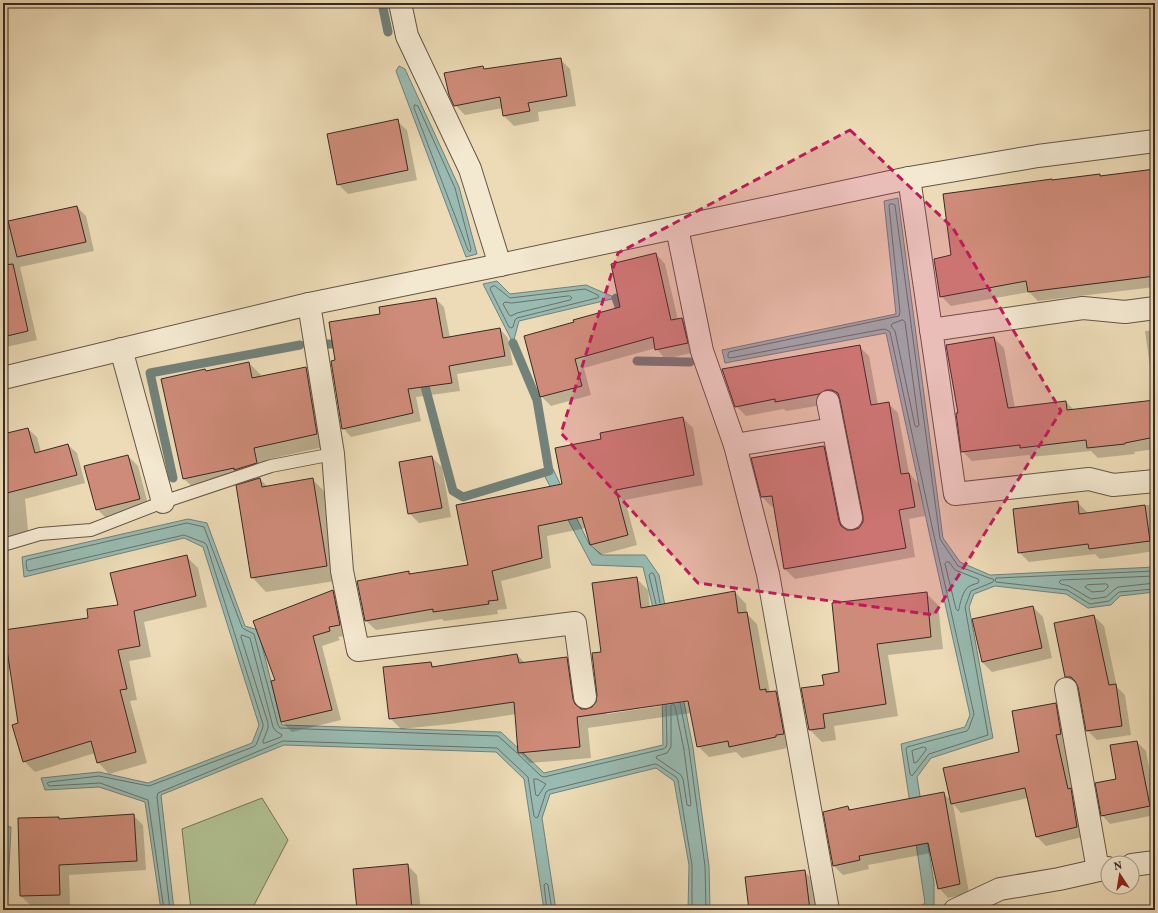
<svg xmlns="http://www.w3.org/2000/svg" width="1158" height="913" font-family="Vollkorn,serif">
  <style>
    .green { fill: #b1c193; stroke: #74765b }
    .water { fill: #99bbb2; stroke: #728179 }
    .shadow { fill: #0003; fill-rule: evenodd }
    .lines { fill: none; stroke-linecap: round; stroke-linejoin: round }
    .shore { stroke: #68726a; stroke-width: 1 }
    .stream { stroke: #728179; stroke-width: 9 }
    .building { fill: #ce8b79; stroke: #382a23 }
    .service-casing { stroke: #655648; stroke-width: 14 }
    .minor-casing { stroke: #655648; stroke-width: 24 }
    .service { stroke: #f3e8d0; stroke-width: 12 }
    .minor { stroke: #f3e8d0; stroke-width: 22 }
    .marked { fill: #c2185b; fill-opacity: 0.2; stroke: #c2185b; stroke-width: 3; stroke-dasharray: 8 5; stroke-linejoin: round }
  </style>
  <rect width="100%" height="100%" fill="#ecdbb6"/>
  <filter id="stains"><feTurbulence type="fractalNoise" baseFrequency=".005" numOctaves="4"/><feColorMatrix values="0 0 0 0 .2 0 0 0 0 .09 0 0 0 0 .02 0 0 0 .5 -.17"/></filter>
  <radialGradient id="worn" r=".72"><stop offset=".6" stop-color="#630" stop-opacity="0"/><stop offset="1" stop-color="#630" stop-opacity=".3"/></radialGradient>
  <!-- green -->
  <polygon class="green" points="262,798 288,840 253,907 253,910 191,910 182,829"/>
  <!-- water -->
  <g class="water">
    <polygon points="399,66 405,69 459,187 477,254 466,257 396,71"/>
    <polygon points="898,198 943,538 960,562 990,575 1155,567 1155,592 1120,596 1111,605 1088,608 1066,594 995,586 974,594 969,607 993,738 931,758 917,777 934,883 934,910 916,910 925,903 901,744 965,727 970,715 931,541 886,333 725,363 722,350 896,314 884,201"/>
    <polygon points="497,281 510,294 586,285 616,298 519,321 513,343 483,284"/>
    <polygon points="553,469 589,544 602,555 645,555 659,575 693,748 709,866 710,910 688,910 689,865 674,781 656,768 550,794 542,818 556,910 544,910 524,779 496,752 284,745 161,795 174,910 161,910 145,802 99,787 45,790 41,778 99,772 148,783 252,743 259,725 203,547 184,538 24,577 22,557 188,519 207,523 245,626 258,630 282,725 501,732 544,773 663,745 661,641 643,567 592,565 543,473"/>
    <polygon points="3,826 11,827 7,910 3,910"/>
  </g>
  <!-- shadow -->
  <g class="shadow">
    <polygon points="560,59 570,69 576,106 538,112 539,121 514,126 504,116 503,108 465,115 455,105 483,67 486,70"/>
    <polygon points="397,121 407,130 417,180 348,194 338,184"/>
    <polygon points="1155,170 1155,287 1038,301 1029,292 951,306 941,296 953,256 1101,177"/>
    <polygon points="77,207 86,216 94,251 20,267 37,340 6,347 3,344 3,216 5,223"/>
    <polygon points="656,254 665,264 678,320 682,319 691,328 696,352 665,359 656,348 584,368 591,395 551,406 541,396 575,323 622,307"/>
    <polygon points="436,299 444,307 450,338 500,329 508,338 513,365 457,374 460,391 416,397 421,421 351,437 343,428 336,361 381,315"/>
    <polygon points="1155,330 1155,449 1134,452 1135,454 1098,458 1091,451 1031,457 1029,455 972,461 962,451 959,414 947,346 994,338 1004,348 1015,408 1066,402 1074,410 1155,401 1145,331"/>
    <polygon points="859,346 869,356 878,405 888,403 898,413 909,473 919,484 925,516 909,519 915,557 795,579 785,569 774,506 772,507 762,497 824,447 833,457 848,531 853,531 860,528 864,523 864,516 841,400 836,399 829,404 786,411 784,409 746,416 736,406"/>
    <polygon points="249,363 261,375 261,377 306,368 318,379 328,446 265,460 268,474 259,478 268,487 312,479 327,494 341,580 266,592 252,577 248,483 244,479 196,490 184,479 206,372"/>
    <polygon points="683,418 693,428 703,485 625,500 637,545 600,555 591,545 586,528 547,536 551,568 501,581 507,609 497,610 498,614 444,621 442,619 376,630 366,621 408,573 410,575 469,566 563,484 602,439"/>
    <polygon points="28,429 37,437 41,452 68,445 77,453 85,483 25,499 29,540 3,545 3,435"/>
    <polygon points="128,456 138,466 149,508 107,519 97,509"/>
    <polygon points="432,457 442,467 451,517 419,523 409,513"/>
    <polygon points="1077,502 1087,512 1088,514 1155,504 1155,551 1100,559 1095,554 1029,562 1019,552"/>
    <polygon points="187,557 198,568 207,607 144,622 151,657 129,661 137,700 130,701 147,763 109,774 98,762 95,753 35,772 24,761 19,723 89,619 119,606"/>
    <path d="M636 578 648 590 650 607 735 592 746 604 747 614 757 624 770 693 776 692 787 703 795 745 786 746 787 748 742 758 736 752 709 757 698 746 691 713 588 728 591 758 530 763 519 752 516 714 450 724 401 729 390 718 431 663 435 668 517 655 525 663 567 658 578 669 583 710 594 707 597 702 602 653ZM693 699V701L607 714V712Z"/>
    <polygon points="333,591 343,601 350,635 338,637 340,640 322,646 341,720 292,732 282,722 276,681"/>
    <polygon points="926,593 938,605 943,649 888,655 898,716 834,726 836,740 822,742 810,730 802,689 825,686 840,673"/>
    <polygon points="1033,607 1043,617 1052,658 992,672 982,662"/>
    <polygon points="1094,616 1104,626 1117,687 1125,695 1131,735 1097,740 1087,730 1079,687 1076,686 1066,676"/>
    <polygon points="1055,704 1065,713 1070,743 1064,744 1086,836 1046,846 1037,837 1028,798 961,813 953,804 969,893 948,898 939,888 931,853 868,865 869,869 843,875 834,866 848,807 851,810 943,793 952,801 1020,752"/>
    <polygon points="1137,742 1146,751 1155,798 1155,815 1110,824 1102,815 1117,780"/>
    <polygon points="133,815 143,825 146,870 69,875 70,905 31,906 21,896 58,818 60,820"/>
    <polygon points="407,865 417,875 421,910 358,910"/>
    <polygon points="804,871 814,881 818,910 750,910"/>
  </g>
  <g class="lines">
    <!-- shore -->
    <g class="shore">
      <polygon points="415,105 418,106 455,188 471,249 470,252 468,250 414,108"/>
      <polygon points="890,204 893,204 895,205 940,539 958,566 989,578 993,579 994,580 993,582 971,591 965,607 988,735 929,754 912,776 910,774 906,749 907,747 967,731 969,728 974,714 935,540 890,332 887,330 884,329 730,358 728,357 728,354 729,352 899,316 900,312 889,206"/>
      <polygon points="495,286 510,298 585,289 598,295 599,297 597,298 517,318 515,320 513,327 511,328 509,327 490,289 491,287"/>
      <polygon points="570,296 572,298 570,300 517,313 511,316 509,315 503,304 505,302 511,303"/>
      <polygon points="903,320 905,322 919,425 917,427 915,426 895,331 891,326 892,324"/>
      <path d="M947 562H949L955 570 978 579 979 581 978 583C975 584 971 585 968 587 963 591 960 603 959 609L958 611 956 609 945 564Z"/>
      <polyline points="1155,571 996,578 995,580 996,582 1067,590 1090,604 1109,601 1119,592 1155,589"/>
      <polyline points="1155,576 1061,580 1059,582 1061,584 1069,586 1091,599 1106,597 1115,589 1118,587 1155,583"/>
      <polygon points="1106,584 1108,585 1108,587 1104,591 1092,592 1085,587 1087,585"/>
      <polyline points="656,604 649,575 651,573 653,573 655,577 660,603"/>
      <polygon points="242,635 250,638 273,727 276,731 282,735 281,737 265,743 263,743 263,741 268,728 268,723 241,637"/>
      <polyline points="680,703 689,749 705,866 706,910"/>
      <polygon points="673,704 675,706 684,750 691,804 690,806 687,805 683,779 681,775 656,758 657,756 667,753 671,747 671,706"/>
      <polygon points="924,747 926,748 926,750 917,762 914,763 912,751"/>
      <polyline points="518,754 541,776 544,777 663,749 666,747 667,744 666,705"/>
      <polygon points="534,779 537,779 546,784 538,796 536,795"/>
      <polyline points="3,830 6,830 6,832 3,905"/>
      <polyline points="164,910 148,800 100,783 49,786 47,783 49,782 99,776 149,786 253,747 256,745 263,727 263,724 207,546 205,543 184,535 29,571 27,570 26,562 27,560 187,523 204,527 242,627 244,629 254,634 278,725 280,728 498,736 517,753"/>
      <polyline points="170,910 157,797 158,793 283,741 497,748 528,777 534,816 536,818 538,817 546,792 549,790 655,764 658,765 676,777 678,780 692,865 692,910"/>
      <polyline points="547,910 544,885 546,883 548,885 552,910"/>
    </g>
    <!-- stream -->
    <g class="stream">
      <polyline points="382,3 388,32"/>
      <polyline points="616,298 623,318"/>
      <polyline points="328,344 343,344"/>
      <polyline points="637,361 690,362"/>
      <polyline points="422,375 453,491 463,497 549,471 537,400 513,343"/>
      <polyline points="173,478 150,373 300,345"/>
    </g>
  </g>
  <!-- building -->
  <g class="building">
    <polygon points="561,58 567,96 528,103 530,111 503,116 500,97 454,106 449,95 444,73 483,66 484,69"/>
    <polygon points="398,119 408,170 337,185 327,134"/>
    <polygon points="1155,169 1155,276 1028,292 1026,281 940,297 934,259 951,255 943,194 1052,179 1052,180 1100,174 1100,176"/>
    <polygon points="77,206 86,242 17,257 8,221"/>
    <polygon points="656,253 671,320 682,318 688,343 655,350 653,337 575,359 582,386 540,397 524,336 574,322 573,320 620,307 611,264"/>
    <polygon points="13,264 28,331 3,337 3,265"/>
    <polygon points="436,298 443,338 500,328 505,356 449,366 452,383 408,389 413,413 342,429 331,361 335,360 329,322 380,314 379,307"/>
    <polygon points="994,337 1008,408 1066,401 1067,410 1155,400 1155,437 1125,443 1125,444 1087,448 1086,440 1020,448 1020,445 961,452 956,413 958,413 946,345"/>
    <polygon points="860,345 871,405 889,402 901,474 909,473 915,507 899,510 906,548 784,569 772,496 761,497 751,458 824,446 839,521 841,526 847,530 853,530 859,528 863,522 863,516 840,400 838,393 832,390 826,390 819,394 775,402 775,399 735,407 722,369"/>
    <polygon points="249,362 252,378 306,367 317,434 254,448 257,463 234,470 234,468 183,479 161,379 205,369 206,371"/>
    <polygon points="683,417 694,475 616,490 628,535 590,545 582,517 538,526 542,558 492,571 498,600 488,601 489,604 433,612 433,609 365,621 357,581 409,571 409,574 468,565 456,505 562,484 555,448 601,439 600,433"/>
    <polygon points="28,428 35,453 68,444 77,475 3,494 3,434"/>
    <polygon points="128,455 140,499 96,510 84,466"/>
    <polygon points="432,456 442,508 408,514 399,462"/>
    <polygon points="260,478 262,487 313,478 327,566 251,578 236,485"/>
    <polygon points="1078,501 1079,514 1145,505 1150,541 1089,549 1088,544 1018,553 1013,509"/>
    <polygon points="187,555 196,596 134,611 140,646 118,650 127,689 120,690 136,752 97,763 91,741 23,762 12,725 18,723 4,630 88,618 87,609 118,605 110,573"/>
    <polygon points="637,577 641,608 735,591 738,613 747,612 760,690 766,689 766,692 776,691 784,734 776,735 776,737 729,747 728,741 697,747 688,701 577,717 580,747 518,753 514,702 438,713 389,719 383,667 431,662 432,667 517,654 519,663 567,657 573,699 575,704 581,709 586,709 592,707 596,702 597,695 592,653 601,652 592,583"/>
    <polygon points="333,590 340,625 329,627 330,631 313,636 332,710 281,722 271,681 275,680 253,621"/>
    <polygon points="927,592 931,637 877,644 886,704 823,714 825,728 809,730 801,688 824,685 822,675 839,672 832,603"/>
    <polygon points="1033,606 1042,648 982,662 972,619"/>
    <polygon points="1094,615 1109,685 1116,684 1122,726 1086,731 1078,687 1075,681 1071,677 1065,677 1054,623"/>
    <polygon points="1056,703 1061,734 1056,735 1068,789 1071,788 1077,827 1036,837 1025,788 951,804 943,768 1019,752 1012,711"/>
    <polygon points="1137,741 1150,806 1101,816 1095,783 1116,779 1110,745"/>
    <polygon points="944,792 960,884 938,889 928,843 859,856 860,860 833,866 823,812 848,806 849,810"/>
    <polygon points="134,814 137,861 59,865 60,895 20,896 18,818 59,817 59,819"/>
    <polygon points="408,864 412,910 357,910 353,869"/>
    <polygon points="805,870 810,910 749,910 745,877"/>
  </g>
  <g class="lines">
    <!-- service casing -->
    <g class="service-casing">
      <polyline id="service" points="3,545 40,534 91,530 163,502 271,466 333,454"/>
    </g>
    <!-- minor casing -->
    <g class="minor-casing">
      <g id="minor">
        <polyline points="400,3 407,36 470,169 500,265"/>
        <polyline points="909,178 955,494 1089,479 1113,485 1155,481"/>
        <polyline points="677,228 702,351 735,445 768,574 828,910"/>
        <polyline points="309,304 333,454 342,571 358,650 575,623 585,697"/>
        <polyline points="931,330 1083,308 1125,312 1155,308"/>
        <polyline points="121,349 163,502"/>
        <polyline points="3,378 309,304 500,265 909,178 1038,156 1155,141"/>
        <polyline points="828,402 851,518"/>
        <polyline points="735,445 833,429"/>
        <polyline points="1066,689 1098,870"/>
        <polyline points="1132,865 1155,862"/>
        <polyline points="955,910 1000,889 1059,879 1108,868"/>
      </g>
    </g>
    <!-- service -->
    <use href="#service" class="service"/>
    <!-- minor -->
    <use href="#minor" class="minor"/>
  </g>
  <!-- marked area -->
  <path class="marked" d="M850 130 953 228 1061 411 934 615 698 583 561 433 618 253Z"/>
  <!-- margin -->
  <rect width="1158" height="913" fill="none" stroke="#ecdbb6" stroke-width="16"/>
  <rect x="4" y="4" width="1150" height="905" fill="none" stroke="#382a23" stroke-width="2"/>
  <rect x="8" y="8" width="1142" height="897" fill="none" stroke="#382a23"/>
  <!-- north arrow -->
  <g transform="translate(1120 875) rotate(348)"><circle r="19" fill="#f3e8d0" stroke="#a89c8b"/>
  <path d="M0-3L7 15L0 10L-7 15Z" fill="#8f2418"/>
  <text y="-6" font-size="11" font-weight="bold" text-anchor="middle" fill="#382a23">N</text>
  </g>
  <rect width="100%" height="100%" filter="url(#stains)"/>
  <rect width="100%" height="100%" fill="url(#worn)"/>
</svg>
